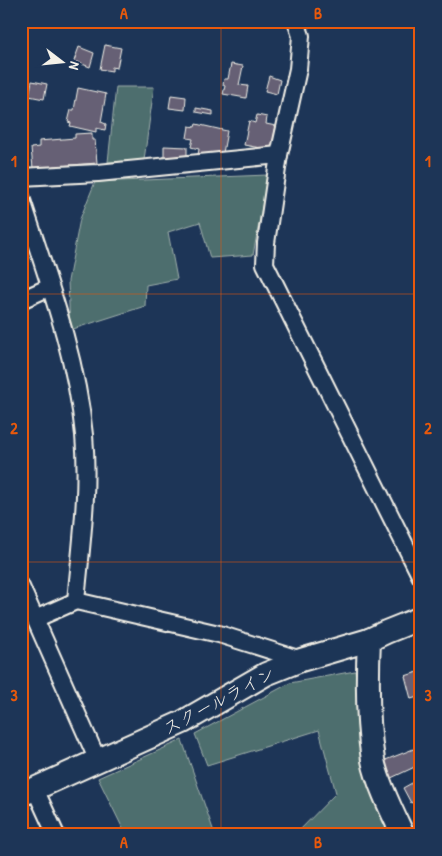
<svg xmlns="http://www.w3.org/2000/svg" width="442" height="856" font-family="'Patrick Hand','Klee One',sans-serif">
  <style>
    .green { fill: #4d6e6e; stroke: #a0b0ab }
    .building { fill: #666175; stroke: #f4f1e8 }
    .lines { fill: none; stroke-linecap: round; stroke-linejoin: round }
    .street-casing { stroke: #f4f1e8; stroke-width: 20 }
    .secondary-casing { stroke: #f4f1e8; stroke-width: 26 }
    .street { stroke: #1d3557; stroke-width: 16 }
    .secondary { stroke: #1d3557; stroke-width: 22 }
    .grid { fill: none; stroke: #e8590c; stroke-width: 1; stroke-opacity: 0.55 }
    .labels { text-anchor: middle; stroke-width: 4; stroke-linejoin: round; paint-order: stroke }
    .street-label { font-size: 18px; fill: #f4f1e8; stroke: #1d3557 }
    .neatline { fill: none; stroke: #e8590c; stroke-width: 2 }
    .grid-label { font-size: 16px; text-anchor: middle; font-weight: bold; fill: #e8590c }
  </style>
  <rect width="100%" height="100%" fill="#1d3557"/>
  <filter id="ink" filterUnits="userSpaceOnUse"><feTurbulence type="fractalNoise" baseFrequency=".02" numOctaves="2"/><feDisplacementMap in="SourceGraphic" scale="10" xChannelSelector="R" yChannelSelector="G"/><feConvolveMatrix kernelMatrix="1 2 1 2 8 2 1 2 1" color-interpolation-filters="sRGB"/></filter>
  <g filter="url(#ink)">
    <!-- green -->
    <g class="green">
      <polygon points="116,87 154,87 144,160 108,162"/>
      <polygon points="268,175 253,255 210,258 200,222 168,232 177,279 146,285 145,306 70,330 68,281 80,219 95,182"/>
      <polygon points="355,671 379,810 391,835 295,835 336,793 319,730 207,765 195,734 290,683"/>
      <polygon points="182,740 215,835 126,835 98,778"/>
    </g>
    <!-- building -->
    <g class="building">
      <polygon points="105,45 121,48 117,68 112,67 112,71 100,69"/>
      <polygon points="79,47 94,53 90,67 74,61"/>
      <polygon points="231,64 243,66 239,85 248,86 246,98 223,94 225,86 223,85 224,79 228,79"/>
      <polygon points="269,76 280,80 277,94 265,91"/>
      <polygon points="32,81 47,84 44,99 29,96"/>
      <polygon points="78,88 106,94 101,122 106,124 105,130 96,128 96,132 70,126 71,123 68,122 71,110 74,110"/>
      <polygon points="171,95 186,97 185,110 169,108"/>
      <polygon points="196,108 213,111 213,115 196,112"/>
      <polygon points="257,115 267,117 266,124 276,126 271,150 244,145 249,121 255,123"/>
      <polygon points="196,124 227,131 223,153 217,152 216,159 198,155 199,149 191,147 193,139 187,138 189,126 195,127"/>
      <polygon points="92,133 92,140 95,140 97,163 33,168 31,148 39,147 39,141 75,138 75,134"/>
      <polygon points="164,146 187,147 187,160 164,160"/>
      <polygon points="421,671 421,696 411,699 405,676"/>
      <polygon points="416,748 417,752 421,750 421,764 389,779 383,761"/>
      <polygon points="421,778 421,798 411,803 403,788"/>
    </g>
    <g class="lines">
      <!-- street casing -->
      <g class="street-casing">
        <g id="street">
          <polyline points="296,21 301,36 298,69 279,155 266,243 265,264 421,577"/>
          <polyline points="21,177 98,173 279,155"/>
          <path d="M21 197C46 275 76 353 84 435 89 490 81 546 76 601"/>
          <polyline points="21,300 50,287"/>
          <polyline points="21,587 98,761"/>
          <polyline points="35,619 76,601 219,634 301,660"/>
          <polyline points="35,789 56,835"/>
        </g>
      </g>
      <!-- secondary casing -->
      <g class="secondary-casing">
        <g id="secondary">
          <path d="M369 640C367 680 367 721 373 760 377 782 393 814 403 835"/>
          <polyline points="21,795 183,722 266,674 301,660 369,640 386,632 421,618"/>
        </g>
      </g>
      <!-- street -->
      <use href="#street" class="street"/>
      <!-- secondary -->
      <use href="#secondary" class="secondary"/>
    </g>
  </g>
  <!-- grid -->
  <path class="grid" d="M221 21V835M21 294H421M21 562H421"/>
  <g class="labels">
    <!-- street labels -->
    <g class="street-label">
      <text transform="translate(219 701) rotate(-28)" y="6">スクールライン</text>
    </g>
  </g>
  <!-- margin -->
  <rect width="442" height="856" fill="none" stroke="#1d3557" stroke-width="55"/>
  <!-- north arrow -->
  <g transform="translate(62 62) rotate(106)" stroke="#1d3557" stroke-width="4" paint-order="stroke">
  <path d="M0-4L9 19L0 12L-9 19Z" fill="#f4f1e8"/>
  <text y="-8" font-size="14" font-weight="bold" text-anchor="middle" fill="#f4f1e8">N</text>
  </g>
  <rect x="28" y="28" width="386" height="800" class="neatline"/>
  <g class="grid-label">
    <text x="124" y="19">A</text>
    <text x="318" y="19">B</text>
    <text x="14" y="167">1</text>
    <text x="428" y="167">1</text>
    <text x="14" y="434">2</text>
    <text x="428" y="434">2</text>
    <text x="14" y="701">3</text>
    <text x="428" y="701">3</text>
    <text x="124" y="848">A</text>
    <text x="318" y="848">B</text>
  </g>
</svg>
